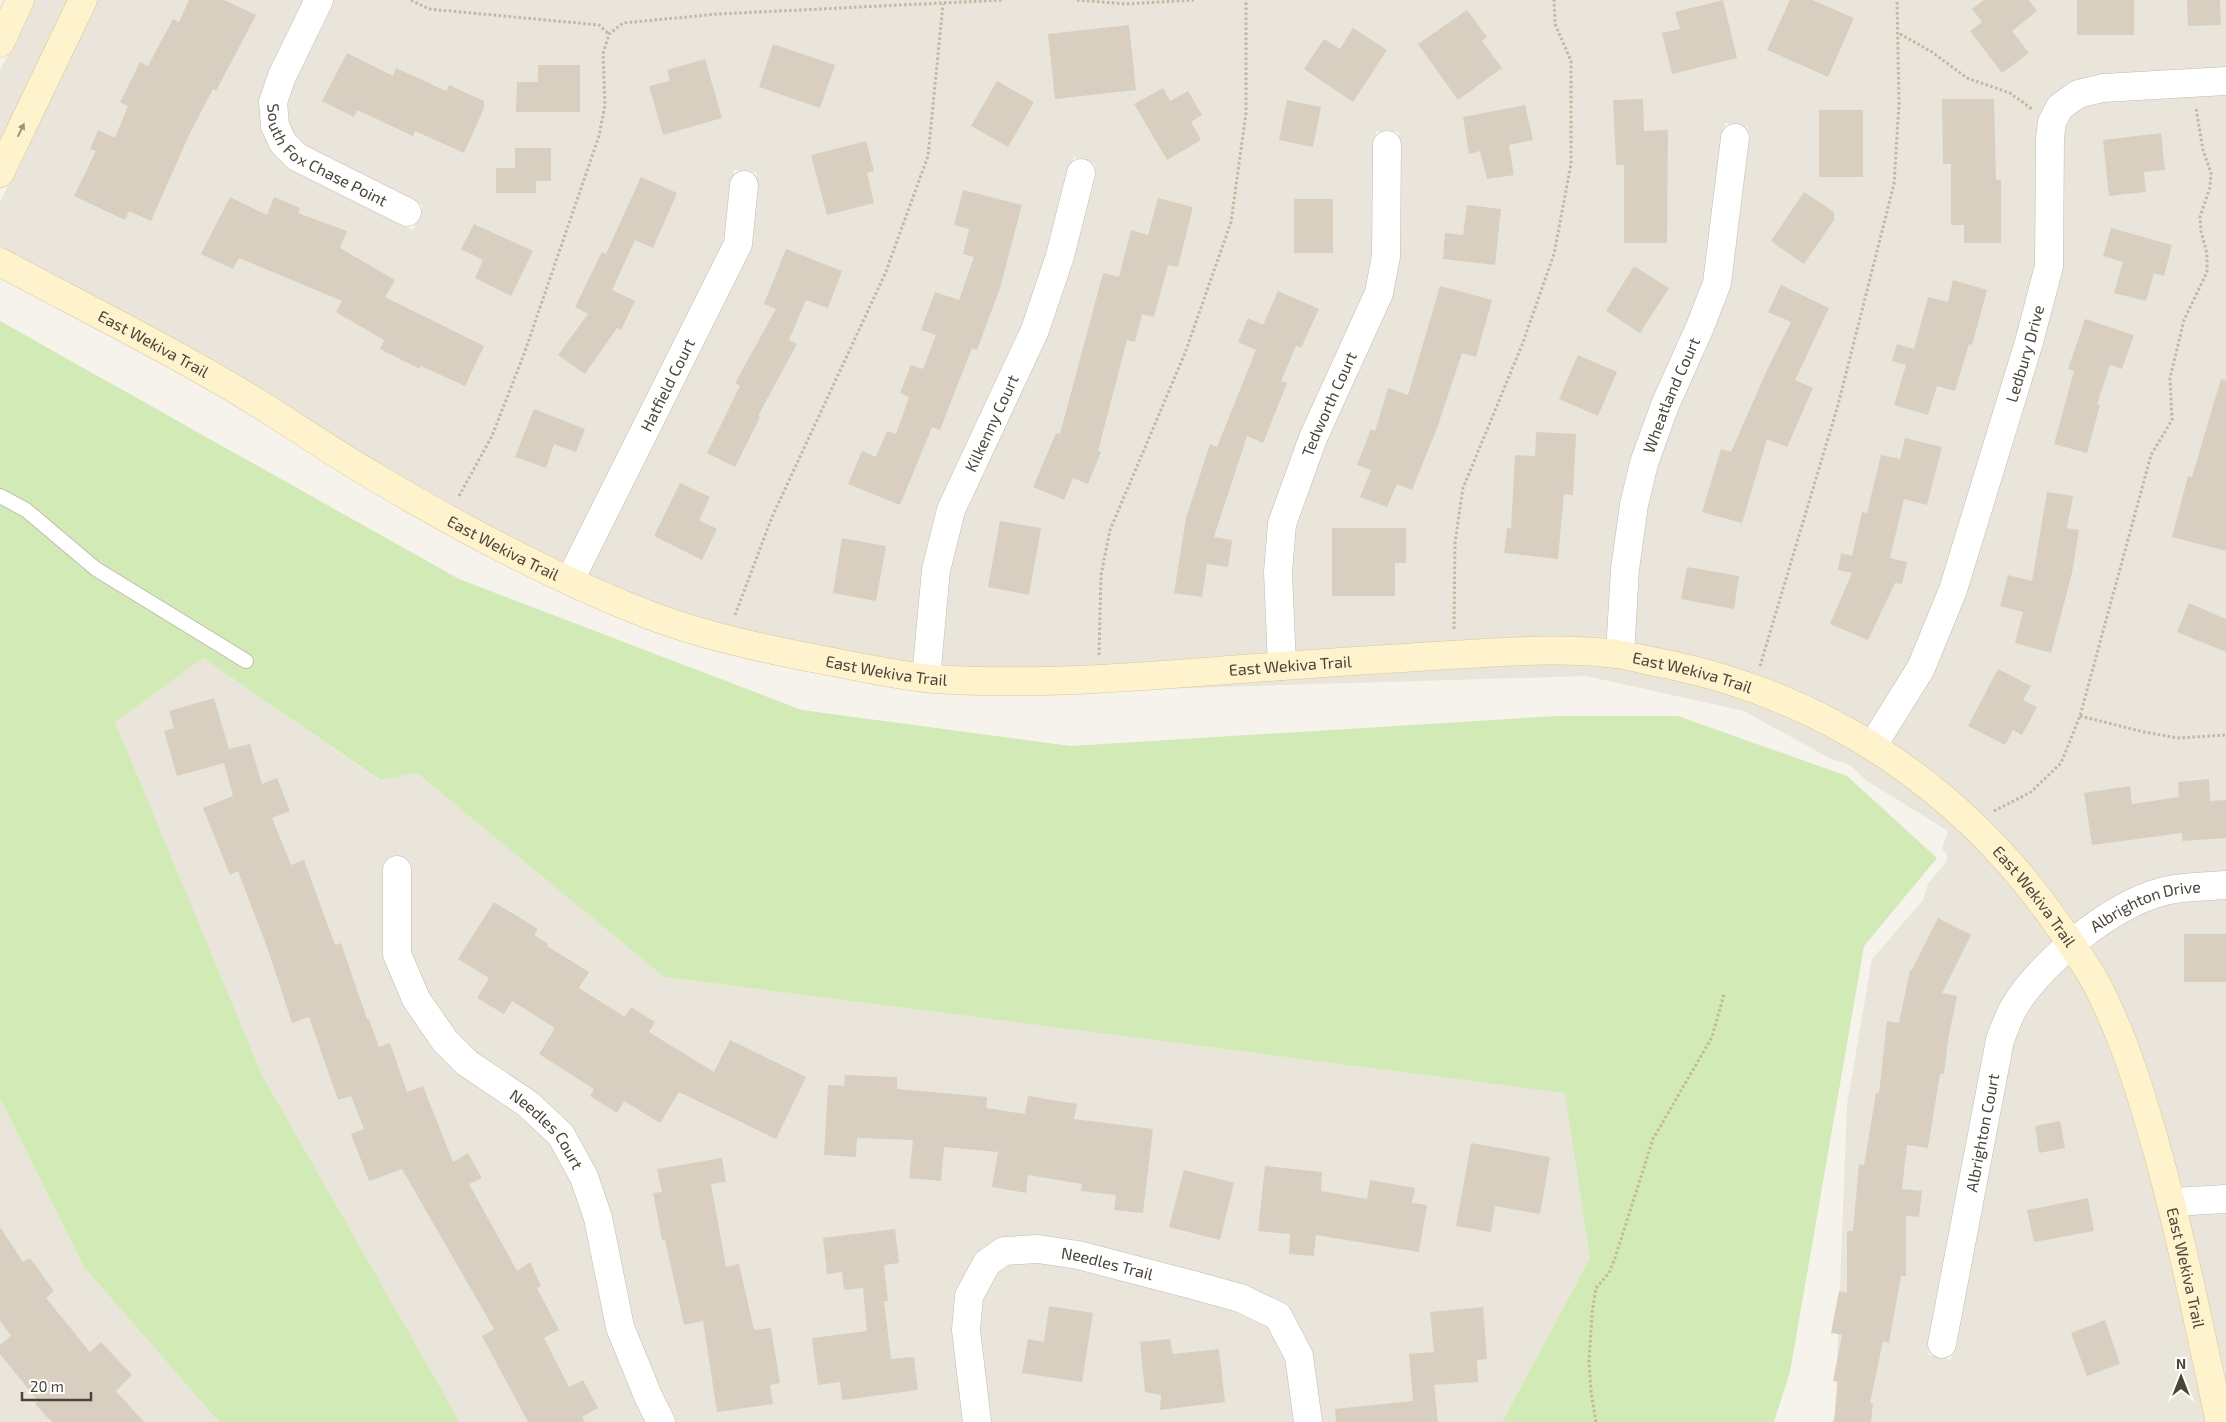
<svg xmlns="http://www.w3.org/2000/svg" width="2226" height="1422" font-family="'Exo 2',sans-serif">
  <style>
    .residential { fill: #eae5da }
    .green { fill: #d2eab5 }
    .building { fill: #d8cfc1 }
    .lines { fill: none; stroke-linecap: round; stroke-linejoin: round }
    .lane-casing { stroke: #c2bbae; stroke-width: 16 }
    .street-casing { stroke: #c2bbae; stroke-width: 29 }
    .secondary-casing { stroke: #d6c79b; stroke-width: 29 }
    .path { stroke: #c4b79f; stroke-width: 3; stroke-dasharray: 2.5 2.5; stroke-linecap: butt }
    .lane { stroke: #fff; stroke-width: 14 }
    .street { stroke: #fff; stroke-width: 28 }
    .secondary { stroke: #fff3cd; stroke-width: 28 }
    .oneway { fill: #9c937c }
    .labels { text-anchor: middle; stroke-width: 4.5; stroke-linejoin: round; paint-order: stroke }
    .street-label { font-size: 16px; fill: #4b4439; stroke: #fff }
  </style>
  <rect width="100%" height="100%" fill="#f6f3ec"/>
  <!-- residential -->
  <g class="residential">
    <polygon points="34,0 70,0 0,146 0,71"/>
    <polygon points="97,0 305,0 271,69 262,97 264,132 275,153 293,170 413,230 423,205 304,146 292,135 286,122 285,104 292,81 333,0 2226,0 2226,67 2103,74 2072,83 2050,100 2040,120 2038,138 2037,264 2018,339 1943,585 1911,661 1869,729 1811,697 1756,674 1708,660 1632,644 1637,571 1646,508 1656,467 1676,411 1711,333 1728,284 1748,127 1725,123 1705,279 1690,322 1654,400 1633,458 1623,501 1613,568 1609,640 1550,637 1293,651 1290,572 1293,527 1324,444 1389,299 1397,259 1399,132 1376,131 1374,254 1368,288 1303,432 1271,520 1266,572 1270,653 1098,667 1031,669 939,666 947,573 962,515 1045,336 1071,260 1095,164 1073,157 1049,252 1024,324 940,506 924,569 916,663 833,648 728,626 655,603 587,574 748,251 757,173 734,170 726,240 565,564 514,539 380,465 227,369 0,247 0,202"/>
    <polygon points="2226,94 2226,872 2161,878 2126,891 2074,925 2051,893 2013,846 1980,813 1944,781 1890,742 2040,347 2063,126 2069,117 2083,107 2105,101"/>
    <polygon points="203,658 379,780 417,773 664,977 1566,1093 1590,1258 1502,1422 460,1422 262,1075 114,721"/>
    <polygon points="1550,663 1618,668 1704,686 1750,700 1801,722 1867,757 1931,803 1995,865 2055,941 1989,1035 1928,1355 1951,1360 2011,1045 2023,1016 2038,996 2069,962 2090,997 2114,1056 2160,1204 2208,1422 1832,1422 1835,1414 1847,1105 1872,959 1923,900 1928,884 1946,862 1947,855 1942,848 1948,831 1867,781 1850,765 1829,758 1744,711 1586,676 1157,689 1283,679"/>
    <polygon points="2226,899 2226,1186 2180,1188 2087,946 2136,915 2165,904"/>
    <polygon points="0,1098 84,1267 219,1422 0,1422"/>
    <polygon points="2226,1213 2226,1393 2186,1215"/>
  </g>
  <!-- green -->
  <polygon class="green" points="0,321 459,579 802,710 1071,746 1558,716 1678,716 1847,776 1937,858 1864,946 1790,1372 1774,1422 1502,1422 1590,1258 1565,1093 664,977 417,773 380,780 203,658 115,722 262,1075 460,1422 219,1422 84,1267 0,1098"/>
  <!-- building -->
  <g class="building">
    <polygon points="189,0 224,0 256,15 216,91 213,89 189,135 151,221 129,211 125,220 74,196 96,151 90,149 98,130 115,138 128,106 120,102 140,62 148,66 173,19 179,22"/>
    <polygon points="1723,0 1737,58 1672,74 1662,33 1680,29 1675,12"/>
    <polygon points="1790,0 1812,0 1854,18 1828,77 1767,50"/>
    <polygon points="1984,0 2029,0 2037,11 2012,31 2029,53 2002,73 1970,31 1982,22 1972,9"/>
    <rect x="2077" y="0" width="57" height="35"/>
    <polygon points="2187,0 2220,0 2221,25 2188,26"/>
    <polygon points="1467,10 1487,37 1482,41 1502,68 1458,100 1418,44"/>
    <polygon points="1129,25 1136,90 1055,99 1048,34"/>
    <polygon points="1353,28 1387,50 1353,102 1304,69 1324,39 1340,49"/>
    <polygon points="773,44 835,65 820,108 759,87"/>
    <polygon points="347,53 393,76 396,68 446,91 449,85 484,101 484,108 464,153 415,131 413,136 357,110 354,117 322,101"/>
    <polygon points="705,59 722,118 663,135 649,86 670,81 667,70"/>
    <polygon points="538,65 580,65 580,112 516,112 517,82 538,82"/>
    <polygon points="997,81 1034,102 1008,147 971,126"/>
    <polygon points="1163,88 1170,101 1188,91 1202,115 1191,122 1201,140 1167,160 1134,104"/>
    <polygon points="1643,99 1644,131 1668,130 1667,243 1624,243 1624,165 1616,165 1613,100"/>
    <polygon points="1942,99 1994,99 1996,180 2001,180 2001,243 1964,243 1964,225 1951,225 1951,164 1943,164"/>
    <polygon points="1287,100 1321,107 1313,147 1279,140"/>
    <polygon points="1525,105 1533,140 1509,145 1514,175 1487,179 1480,151 1469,154 1463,117"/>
    <rect x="1819" y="110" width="44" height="67"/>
    <polygon points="2161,133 2165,170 2144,172 2146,192 2109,196 2103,140"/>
    <polygon points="866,141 874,171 867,173 874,203 827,215 811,155"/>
    <polygon points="515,148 551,148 551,181 536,181 536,193 496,193 496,168 515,168"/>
    <polygon points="641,177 677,193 653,248 635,240 612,290 635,301 621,330 617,328 585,374 558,355 588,314 575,307 602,252 606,254"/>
    <polygon points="963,190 1022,205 1000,288 977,350 972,348 940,430 932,427 900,505 848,484 862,451 876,457 887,431 896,434 909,397 900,393 911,365 923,369 936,335 921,330 935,292 959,300 974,257 963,254 969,229 954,225"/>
    <polygon points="1804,192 1834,212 1834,220 1804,264 1771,241"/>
    <polygon points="230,197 267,215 274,197 300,208 298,213 347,231 340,248 395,280 385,297 484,346 465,386 421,366 420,369 380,349 384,340 336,312 342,301 239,258 233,269 201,254"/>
    <polygon points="1158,198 1193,207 1178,267 1168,265 1154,317 1142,314 1135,342 1127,340 1098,451 1101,452 1088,484 1073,478 1064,500 1033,487 1056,433 1060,434 1103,273 1119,277 1131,230 1148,235"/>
    <rect x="1294" y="199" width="39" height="54"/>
    <polygon points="1467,205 1501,209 1495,265 1443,259 1445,233 1463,235"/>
    <polygon points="474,224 533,251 511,296 475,278 483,260 461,249"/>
    <polygon points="2111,228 2172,245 2164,276 2154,273 2146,301 2114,293 2123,262 2103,256"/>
    <polygon points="786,249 842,271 828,308 806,300 789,340 797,344 758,416 760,417 735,467 707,453 740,386 735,383 776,309 764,304"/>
    <polygon points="1634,266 1669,288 1640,333 1606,311"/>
    <polygon points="1953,280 1987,290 1972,345 1969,344 1955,391 1937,386 1928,415 1894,405 1906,365 1892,361 1897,344 1914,349 1928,297 1948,302"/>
    <polygon points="1781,285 1829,308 1795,380 1813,388 1787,447 1767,439 1742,523 1702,512 1721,449 1731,452 1768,368 1791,322 1768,312"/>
    <polygon points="1440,286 1492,300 1476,357 1462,353 1437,428 1412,490 1397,484 1387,507 1360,497 1371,470 1357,465 1371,429 1375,431 1388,388 1408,395"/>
    <polygon points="1278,291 1319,309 1301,348 1296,346 1281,381 1287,383 1263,443 1247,436 1214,537 1232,540 1228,567 1207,564 1202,597 1174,593 1186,518 1210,444 1217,447 1256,350 1238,342 1248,318 1263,325"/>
    <polygon points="2085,319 2134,335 2122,369 2110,365 2097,404 2100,405 2087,453 2054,444 2074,371 2068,369"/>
    <polygon points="1578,355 1617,372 1598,416 1559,399"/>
    <polygon points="2221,379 2226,380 2226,551 2172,537 2188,476 2192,477"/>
    <polygon points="534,409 585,429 576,452 554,444 546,468 515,457"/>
    <polygon points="1536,432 1576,434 1573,495 1564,494 1558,559 1504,553 1507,528 1511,528 1515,455 1535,456"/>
    <polygon points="1905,438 1942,447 1927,505 1904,499 1890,558 1907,562 1902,584 1895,583 1868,640 1830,624 1852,573 1838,570 1841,553 1852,556 1862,512 1867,513 1881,455 1900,459"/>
    <polygon points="680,483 710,497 699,520 717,529 702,560 654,536"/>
    <polygon points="2047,492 2073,496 2067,528 2079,530 2072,573 2051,653 2015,643 2023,612 2000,606 2008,575 2032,581"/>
    <polygon points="1000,521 1041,528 1029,595 988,587"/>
    <polygon points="1332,528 1406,528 1406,563 1395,563 1395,596 1332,596"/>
    <polygon points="842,538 886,546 876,601 833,593"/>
    <polygon points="1687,567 1739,576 1734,609 1681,599"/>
    <polygon points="2189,603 2226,619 2226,652 2177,632"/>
    <polygon points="1998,669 2031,686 2023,700 2037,707 2022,735 2013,730 2005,745 1968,726"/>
    <polygon points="214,698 229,749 250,744 262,784 277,778 290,811 272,818 291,865 304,860 335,945 341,943 367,1019 369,1019 379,1047 390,1043 407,1092 423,1086 453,1162 468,1153 482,1178 469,1184 517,1271 530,1262 541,1286 537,1288 559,1330 544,1338 569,1387 583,1380 598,1408 582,1417 585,1422 528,1422 482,1336 494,1329 402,1169 369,1181 351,1134 364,1129 351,1096 338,1100 309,1017 292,1023 267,947 238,871 230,875 203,808 233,796 224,763 177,776 164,731 174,728 169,711"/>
    <polygon points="2209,779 2210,801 2226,800 2226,838 2182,841 2182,833 2092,845 2084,793 2130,786 2132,804 2179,797 2178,782"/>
    <polygon points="494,902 538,929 534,935 548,944 547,946 589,972 579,988 625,1017 631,1007 655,1022 649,1032 714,1072 730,1040 806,1077 776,1139 679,1092 660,1123 624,1101 617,1113 590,1096 594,1089 539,1054 555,1028 512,1001 504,1014 477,998 489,978 458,959"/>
    <polygon points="1938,918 1971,935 1942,993 1957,996 1948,1040 1944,1074 1940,1074 1928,1148 1907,1145 1902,1189 1922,1191 1919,1217 1906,1216 1906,1276 1901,1276 1889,1343 1883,1341 1870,1403 1873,1403 1871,1422 1834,1422 1838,1382 1833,1381 1842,1335 1831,1333 1839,1291 1847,1293 1847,1231 1853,1231 1859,1164 1864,1165 1876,1093 1879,1093 1887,1021 1899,1023 1910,970 1912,970"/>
    <rect x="2184" y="934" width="42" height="48"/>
    <polygon points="845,1075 897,1077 897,1089 987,1097 986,1108 1025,1114 1028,1096 1077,1104 1074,1119 1153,1129 1143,1213 1114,1210 1116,1195 1081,1191 1082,1184 1028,1175 1026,1193 992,1187 998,1152 944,1147 941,1181 909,1178 913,1140 857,1138 856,1157 824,1155 828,1085 844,1086"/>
    <polygon points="2060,1121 2065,1148 2039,1153 2035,1126"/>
    <polygon points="1471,1143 1550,1157 1540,1214 1495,1206 1491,1232 1456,1226"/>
    <polygon points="722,1158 726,1182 711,1184 726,1267 739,1264 754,1330 771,1328 780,1383 770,1385 773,1404 717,1412 703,1321 684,1325 665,1240 662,1240 653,1193 662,1192 657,1169"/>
    <polygon points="1265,1166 1322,1172 1321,1191 1367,1199 1370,1180 1415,1188 1412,1203 1427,1205 1419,1252 1316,1235 1314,1256 1289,1254 1290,1234 1258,1231"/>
    <polygon points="1184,1170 1234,1183 1220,1240 1169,1227"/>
    <polygon points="2088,1198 2094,1231 2034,1242 2027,1210"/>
    <polygon points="0,1227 23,1262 30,1258 54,1291 46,1298 90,1352 101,1342 132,1375 116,1391 144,1422 52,1422 35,1404 38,1401 0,1354 0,1345 11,1336 0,1320"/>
    <polygon points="895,1229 899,1263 884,1265 888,1301 884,1301 891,1359 914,1357 918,1390 842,1400 840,1382 818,1385 812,1338 867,1331 863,1288 844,1290 842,1272 827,1274 823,1238"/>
    <polygon points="1049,1306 1093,1313 1082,1382 1022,1373 1028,1339 1044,1342"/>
    <polygon points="1483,1307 1487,1359 1477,1360 1478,1382 1434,1385 1438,1422 1336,1422 1335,1409 1413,1401 1409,1354 1434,1352 1430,1312"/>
    <polygon points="2105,1320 2120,1364 2087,1376 2071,1333"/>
    <polygon points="1170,1339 1173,1354 1219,1349 1225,1402 1160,1410 1161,1395 1145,1392 1140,1342"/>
  </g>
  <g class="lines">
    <!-- lane casing -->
    <g class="lane-casing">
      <polyline id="lane" points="0,496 26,510 96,569 246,661"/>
    </g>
    <!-- street casing -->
    <g class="street-casing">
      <g id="street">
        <path id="s1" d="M319 0 282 76 273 102 275 126 283 143 297 157 407 212"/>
        <path id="s2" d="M570 580 738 244 744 185"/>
        <path id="s3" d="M1620 654 1625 569 1634 505 1644 463 1665 405 1700 327 1717 283 1735 138"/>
        <path id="s4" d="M1282 666 1278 572 1282 524 1313 438 1379 293 1386 256 1387 145"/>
        <path id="s5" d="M926 678 936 570 951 510 1035 330 1060 256 1081 173"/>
        <path id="s6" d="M1873 745 1921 668 1953 590 2029 342 2049 266 2050 138 2052 122 2060 107 2078 94 2103 88 2226 81"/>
        <path id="s7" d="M397 870V954L416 999 445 1041 467 1063 528 1104 561 1135 584 1177 598 1218 620 1327 648 1396 661 1422"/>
        <polyline points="2172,1202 2226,1199"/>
        <path id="s8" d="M1942 1344 2000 1040C2004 1030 2008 1018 2013 1009 2040 963 2110 906 2161 892 2181 886 2205 887 2226 885"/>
        <path id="s9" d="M977 1422 966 1330 969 1296 987 1263 1004 1251 1038 1249 1078 1255 1193 1285 1240 1298 1278 1316 1299 1356 1308 1422"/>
      </g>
    </g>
    <!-- secondary casing -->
    <g class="secondary-casing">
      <g id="secondary">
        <polyline points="0,43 20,0"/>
        <polyline points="0,173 83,0"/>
        <path id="s10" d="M0 262C74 302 149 339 221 381 274 411 323 447 375 477 462 529 554 578 649 615 709 638 775 651 838 663 870 669 902 676 934 679 1042 686 1148 676 1255 668 1320 663 1385 659 1450 655 1505 652 1561 647 1617 654 1635 657 1653 662 1671 665 1830 699 1963 790 2056 922 2072 945 2089 968 2101 993 2126 1043 2142 1097 2157 1150 2182 1240 2200 1331 2220 1422"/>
      </g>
    </g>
    <!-- path -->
    <g class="path">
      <polyline points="411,0 429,9 599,25 609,34"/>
      <polyline points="1077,0 1126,4 1194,0"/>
      <polyline points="1900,34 1932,52 1967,78 2010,93 2032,109"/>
      <polyline points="459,496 492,436 524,354 599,136 605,105 603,54 609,34 623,23 718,14 1003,0"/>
      <polyline points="735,615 772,517 885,274 928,156 943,4"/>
      <polyline points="1454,629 1455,542 1463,488 1522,345 1554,254 1571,164 1571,61 1555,24 1554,0"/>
      <polyline points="1099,655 1101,575 1110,530 1185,353 1231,222 1246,113 1246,0"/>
      <polyline points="1760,666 1838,405 1894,184 1899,104 1897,0"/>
      <polyline points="2080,716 2144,732 2178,738 2226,735"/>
      <polyline points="1994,811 2031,792 2061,763 2080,716 2151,455 2172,420 2170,378 2184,320 2207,272 2207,254 2201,231 2200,217 2210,187 2211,173 2203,150 2196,108"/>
      <polyline points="1596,1422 1591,1392 1589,1361 1592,1313 1596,1288 1609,1273 1615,1258 1653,1139 1712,1037 1724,994"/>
    </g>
    <!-- lane -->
    <use href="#lane" class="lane"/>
    <!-- street -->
    <use href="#street" class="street"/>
    <!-- secondary -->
    <use href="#secondary" class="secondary"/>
  </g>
  <!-- one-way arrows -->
  <defs><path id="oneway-solid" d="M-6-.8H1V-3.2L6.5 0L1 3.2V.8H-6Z" transform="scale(1.25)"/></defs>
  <use class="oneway" href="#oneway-solid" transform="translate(21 130) rotate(-64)"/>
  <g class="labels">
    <!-- street labels -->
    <g class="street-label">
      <text dy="6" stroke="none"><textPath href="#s1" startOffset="194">South Fox Chase Point</textPath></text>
      <text dy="6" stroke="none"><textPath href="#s10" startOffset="174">East Wekiva Trail</textPath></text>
      <text dy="6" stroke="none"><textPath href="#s6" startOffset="422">Ledbury Drive</textPath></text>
      <text dy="6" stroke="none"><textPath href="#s2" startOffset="218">Hatfield Court</textPath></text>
      <text dy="6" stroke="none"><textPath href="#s3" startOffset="266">Wheatland Court</textPath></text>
      <text dy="6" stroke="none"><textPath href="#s4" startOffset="271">Tedworth Court</textPath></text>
      <text dy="6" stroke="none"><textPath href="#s5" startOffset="266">Kilkenny Court</textPath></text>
      <text dy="6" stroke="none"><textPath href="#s10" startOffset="579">East Wekiva Trail</textPath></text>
      <text dy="6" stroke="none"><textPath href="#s10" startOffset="1389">East Wekiva Trail</textPath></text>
      <text dy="6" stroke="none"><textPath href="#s10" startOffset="984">East Wekiva Trail</textPath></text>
      <text dy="6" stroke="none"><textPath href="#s10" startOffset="1794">East Wekiva Trail</textPath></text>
      <text dy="6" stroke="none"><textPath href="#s10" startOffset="2212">East Wekiva Trail</textPath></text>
      <text dy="6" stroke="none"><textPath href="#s8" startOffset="516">Albrighton Drive</textPath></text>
      <text dy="6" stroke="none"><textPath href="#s7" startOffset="320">Needles Court</textPath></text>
      <text dy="6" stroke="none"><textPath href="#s8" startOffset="215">Albrighton Court</textPath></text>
      <text dy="6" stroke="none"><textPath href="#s9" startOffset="290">Needles Trail</textPath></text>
      <text dy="6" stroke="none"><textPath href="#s10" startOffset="2618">East Wekiva Trail</textPath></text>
    </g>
  </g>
  <!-- north arrow -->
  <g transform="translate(2181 1377)" stroke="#ffffff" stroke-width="4" paint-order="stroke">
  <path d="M0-4L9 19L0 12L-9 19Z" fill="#4b4439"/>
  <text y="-8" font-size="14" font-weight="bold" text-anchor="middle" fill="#4b4439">N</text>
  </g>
  <!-- scale -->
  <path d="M22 1392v8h69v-8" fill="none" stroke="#4b4439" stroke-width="2.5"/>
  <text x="30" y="1392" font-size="15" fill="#4b4439" stroke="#ffffff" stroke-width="4" paint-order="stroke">20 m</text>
</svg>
